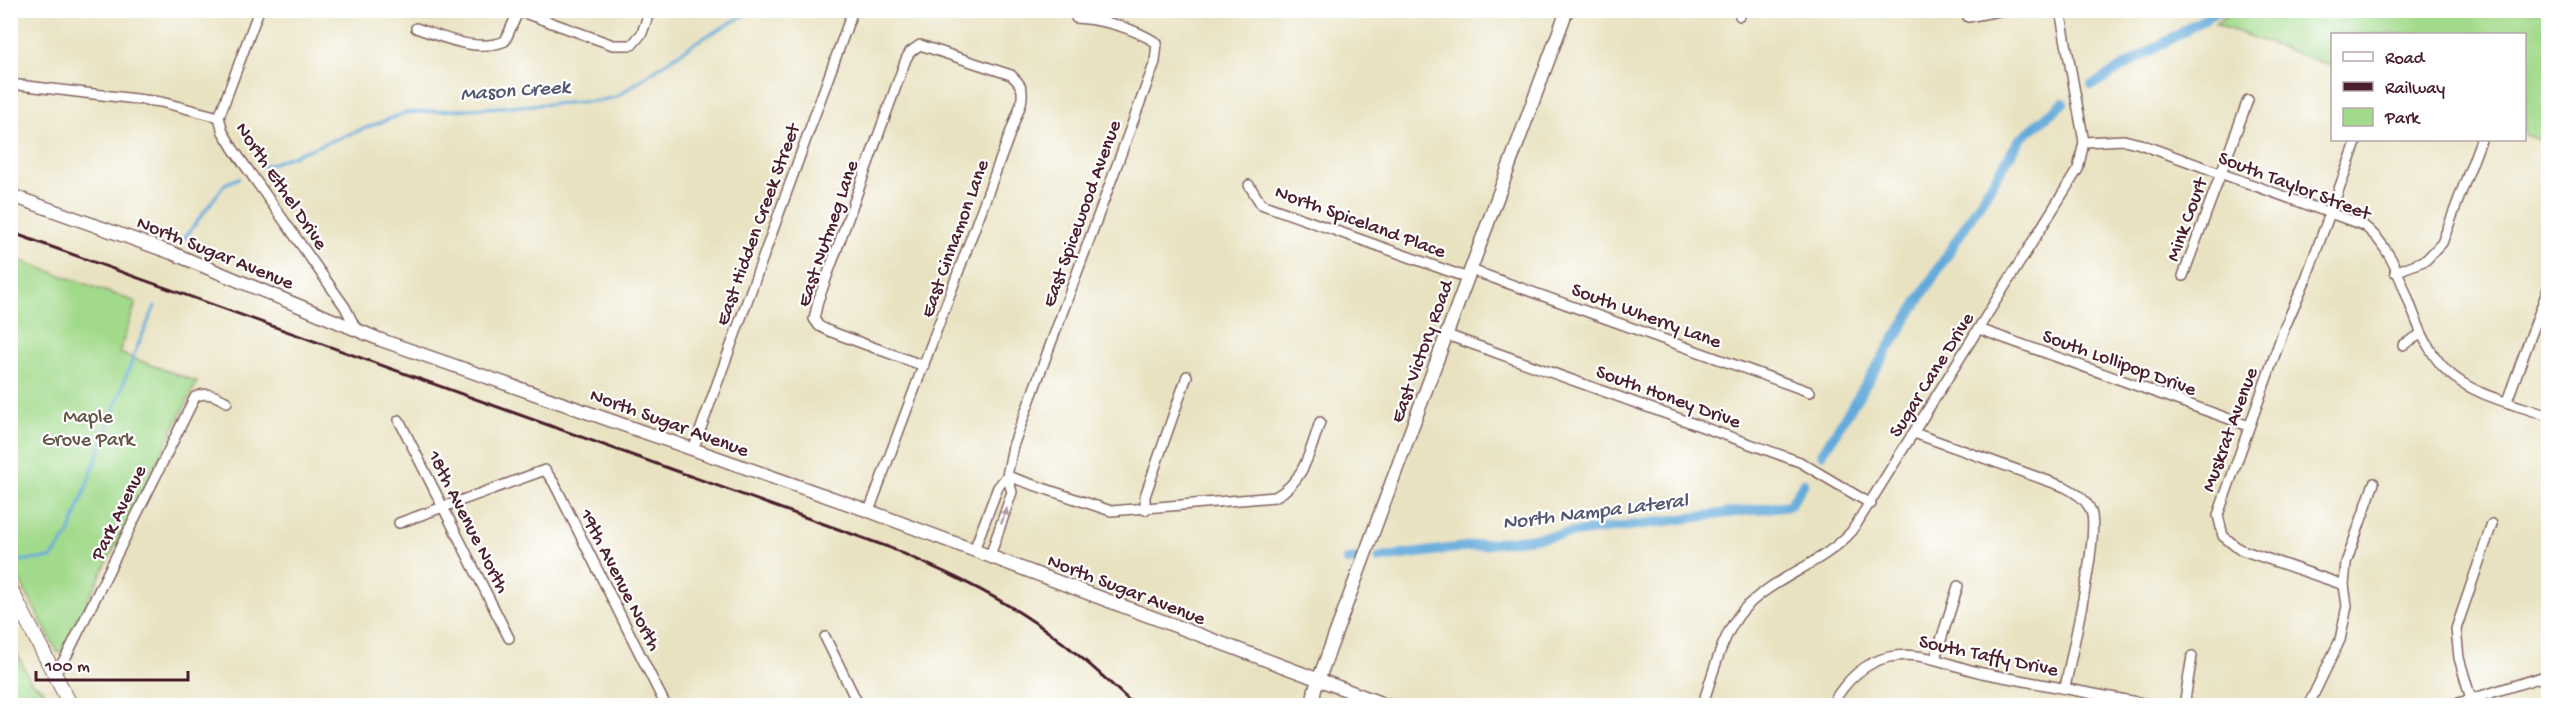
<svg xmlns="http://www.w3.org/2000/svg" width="2559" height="716" font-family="'Gochi Hand',sans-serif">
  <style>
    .green { fill: #a2da8b; stroke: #767c5b; stroke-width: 1.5 }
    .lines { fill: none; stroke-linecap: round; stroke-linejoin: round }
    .stream { stroke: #63aada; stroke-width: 3 }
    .canal { stroke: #63aada; stroke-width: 10 }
    .minor-casing { stroke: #826360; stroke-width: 12 }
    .tertiary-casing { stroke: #826360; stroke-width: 15 }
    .secondary-casing { stroke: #826360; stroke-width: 16 }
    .minor { stroke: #fff; stroke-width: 9 }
    .tertiary { stroke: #fff; stroke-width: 12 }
    .secondary { stroke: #fff; stroke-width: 14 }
    .rail { stroke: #4a1f2b; stroke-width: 3 }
    .oneway { fill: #ae9aa0 }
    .labels { text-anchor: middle; stroke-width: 4.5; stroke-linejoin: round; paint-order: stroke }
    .street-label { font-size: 20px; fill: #4a1f2b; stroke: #fff }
    .park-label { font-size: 20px; fill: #645748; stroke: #fff }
    .water-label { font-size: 21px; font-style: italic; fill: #545771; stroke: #fff }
  </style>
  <rect width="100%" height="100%" fill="#fff"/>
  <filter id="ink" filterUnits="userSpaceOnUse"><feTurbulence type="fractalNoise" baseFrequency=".0167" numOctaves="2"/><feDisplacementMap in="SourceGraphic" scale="12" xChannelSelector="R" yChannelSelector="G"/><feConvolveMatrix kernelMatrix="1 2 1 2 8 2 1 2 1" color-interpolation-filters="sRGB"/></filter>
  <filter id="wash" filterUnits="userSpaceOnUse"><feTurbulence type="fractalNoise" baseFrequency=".008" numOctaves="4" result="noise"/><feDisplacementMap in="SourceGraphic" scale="24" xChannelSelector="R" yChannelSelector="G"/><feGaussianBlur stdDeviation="1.35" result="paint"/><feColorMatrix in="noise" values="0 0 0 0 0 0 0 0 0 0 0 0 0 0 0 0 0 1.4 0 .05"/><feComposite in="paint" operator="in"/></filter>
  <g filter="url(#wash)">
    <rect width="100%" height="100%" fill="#e9e2c1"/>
    <!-- green -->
    <g class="green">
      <polygon points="2234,10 2548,11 2548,143 2525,135 2524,34 2332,34 2332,66 2215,24"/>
      <polygon points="10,257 136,302 119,353 197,382 63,650 58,653 11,564"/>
      <polygon points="11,641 31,682 42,689 51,705 11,705"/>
    </g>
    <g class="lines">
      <!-- stream -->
      <g class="stream">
        <polyline points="263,167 405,113 597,101 616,97 696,42 754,10"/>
        <polyline points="184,239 225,184 239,178"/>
        <polyline points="17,561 51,558 69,534 135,352 155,306"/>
      </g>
      <!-- canal -->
      <g class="canal">
        <polyline points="2092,85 2220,10"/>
        <polyline points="1822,454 2020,139 2063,103"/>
        <polyline points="1379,558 1790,505 1804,483"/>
        <polyline points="1347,560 1356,559"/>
      </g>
    </g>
  </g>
  <g filter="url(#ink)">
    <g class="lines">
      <!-- minor casing -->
      <g class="minor-casing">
        <g id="minor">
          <polyline points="519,11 613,45 632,45 642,33 650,10"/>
          <polyline points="1740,16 1742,10"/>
          <polyline points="1968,17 2004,10"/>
          <path d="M416 28C443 37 477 53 505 41L519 10"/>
          <polyline points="10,84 161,102 219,117 223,132 234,150 345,307 356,329"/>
          <polyline points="219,117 259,10"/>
          <path d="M2084 142 2124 140 2140 144 2363 225C2409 259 2406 331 2447 371 2473 396 2516 404 2548 416"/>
          <polyline points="1249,185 1261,204 1468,278"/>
          <polyline points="1471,270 1810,392"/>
          <polyline points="2395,272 2426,260 2442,243 2481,140"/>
          <polyline points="2183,276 2248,100"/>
          <polyline points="1979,329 2249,426"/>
          <polyline points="1447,335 1800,462 1871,504"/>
          <polyline points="2403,345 2421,334"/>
          <polyline points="2507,401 2548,289"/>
          <polyline points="399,420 509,638"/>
          <path d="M1914 433 2065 487C2076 493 2086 499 2091 511 2100 535 2071 655 2065 688"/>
          <polyline points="693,450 853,10"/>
          <path d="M1007 476 1111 511 1275 497C1304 482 1310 451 1320 422"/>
          <polyline points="1145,510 1145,496 1187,376"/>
          <path d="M869 511 1021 104C1024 90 1022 85 1011 75L920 45 910 52 906 59 818 301 814 319 819 326 829 331 924 366"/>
          <polyline points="399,523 545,470 554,483 666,706"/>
          <polyline points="974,550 998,487 1007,476"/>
          <path d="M990 556 1012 492 1007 476 1013 446 1155 62 1157 43C1133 28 1105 20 1076 18"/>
          <polyline points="2344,585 2239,549 2223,536 2218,515 2284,329 2305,281 2357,140"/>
          <polyline points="825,637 859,706"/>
          <polyline points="1935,659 1958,586"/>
          <path d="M55 674 67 655 195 397C207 391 216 396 227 402"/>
          <polyline points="2471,699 2459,658 2456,629 2492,524"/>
          <path d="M1702 706C1713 675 1722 633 1744 609 1775 576 1822 565 1852 531L2078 169 2084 142 2060 10"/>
          <path d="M1831 706C1844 683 1862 663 1889 657 1923 650 1950 666 1982 673 2041 684 2099 695 2158 706"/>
          <polyline points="2184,706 2192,656"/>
          <polyline points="2308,706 2340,640 2347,606 2344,585 2346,563 2374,483"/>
          <polyline points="2449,706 2548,675"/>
        </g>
      </g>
      <!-- tertiary casing -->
      <g class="tertiary-casing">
        <g id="tertiary">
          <polyline points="10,195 172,253 381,340 869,511 1389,706"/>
          <polyline points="1312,706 1315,689 1567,10"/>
        </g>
      </g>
      <!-- secondary casing -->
      <g class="secondary-casing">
        <polyline id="secondary" points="10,588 71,706"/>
      </g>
      <!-- minor -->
      <use href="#minor" class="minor"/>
      <!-- tertiary -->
      <use href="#tertiary" class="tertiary"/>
      <!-- secondary -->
      <use href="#secondary" class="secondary"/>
      <!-- rail -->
      <path class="rail" d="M10 232 888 547C936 568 985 589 1028 618 1067 643 1101 674 1135 706"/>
    </g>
    <!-- one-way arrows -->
    <defs><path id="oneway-solid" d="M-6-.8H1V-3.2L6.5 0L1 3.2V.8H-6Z" transform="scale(1.5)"/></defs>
    <use class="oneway" href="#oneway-solid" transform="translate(1004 516) rotate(-70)"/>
  </g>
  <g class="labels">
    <!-- street labels -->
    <g class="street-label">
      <text transform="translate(2295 184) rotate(21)" y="7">South Taylor Street</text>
      <text transform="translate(283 185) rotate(56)" y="7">North Ethel Drive</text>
      <text transform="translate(1080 213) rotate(-70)" y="7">East Spicewood Avenue</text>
      <text transform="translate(2185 219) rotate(-70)" y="7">Mink Court</text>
      <text transform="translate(1361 220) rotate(20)" y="7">North Spiceland Place</text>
      <text transform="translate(756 224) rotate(-70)" y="7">East Hidden Creek Street</text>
      <text transform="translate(826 233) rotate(-71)" y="7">East Nutmeg Lane</text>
      <text transform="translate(953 238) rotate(-70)" y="7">East Cinnamon Lane</text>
      <text transform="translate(216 251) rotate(22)" y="7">North Sugar Avenue</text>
      <text transform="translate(1647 314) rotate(20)" y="7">South Wherry Lane</text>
      <text transform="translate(1420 351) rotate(-70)" y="7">East Victory Road</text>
      <text transform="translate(2120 361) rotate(20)" y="7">South Lollipop Drive</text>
      <text transform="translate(1930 374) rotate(-58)" y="7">Sugar Cane Drive</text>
      <text transform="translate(1669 395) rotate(20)" y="7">South Honey Drive</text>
      <text transform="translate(670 421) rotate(20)" y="7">North Sugar Avenue</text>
      <text transform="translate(2228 429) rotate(-70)" y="7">Muskrat Avenue</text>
      <text transform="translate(117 512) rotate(-64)" y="7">Park Avenue</text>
      <text transform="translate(470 521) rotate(63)" y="7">18th Avenue North</text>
      <text transform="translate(622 579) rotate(63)" y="7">19th Avenue North</text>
      <text transform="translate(1127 588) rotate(21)" y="7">North Sugar Avenue</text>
      <text transform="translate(1989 654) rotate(12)" y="7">South Taffy Drive</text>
    </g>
    <!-- park labels -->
    <g class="park-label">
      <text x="88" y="422">Maple<tspan x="88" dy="23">Grove Park</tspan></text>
    </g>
    <!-- water labels -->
    <g class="water-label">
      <text transform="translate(515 89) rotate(-4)" y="7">Mason Creek</text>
      <text transform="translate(1595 510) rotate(-7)" y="7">North Nampa Lateral</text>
    </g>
  </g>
  <!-- margin -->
  <rect width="2559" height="716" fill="none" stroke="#fff" stroke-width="36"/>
  <!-- legend -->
  <rect x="2331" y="33" width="195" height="108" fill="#ffffff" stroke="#b7a5aa" stroke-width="1.5"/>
  <rect x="2343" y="52" width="30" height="9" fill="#ffffff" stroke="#b7a5aa" stroke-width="1.5"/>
  <text x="2385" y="63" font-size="18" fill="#4a1f2b">Road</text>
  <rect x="2343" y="82" width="30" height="9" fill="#4a1f2b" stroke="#b7a5aa" stroke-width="1.5"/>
  <text x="2385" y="93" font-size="18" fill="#4a1f2b">Railway</text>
  <rect x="2343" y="108" width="30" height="18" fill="#a2da8b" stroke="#b7a5aa" stroke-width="1.5"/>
  <text x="2385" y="123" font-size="18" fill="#4a1f2b">Park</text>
  <!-- scale -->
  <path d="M36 671v9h152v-9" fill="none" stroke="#4a1f2b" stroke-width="3"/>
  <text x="45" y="671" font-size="18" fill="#4a1f2b" stroke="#ffffff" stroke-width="4.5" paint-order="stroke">100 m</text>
</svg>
